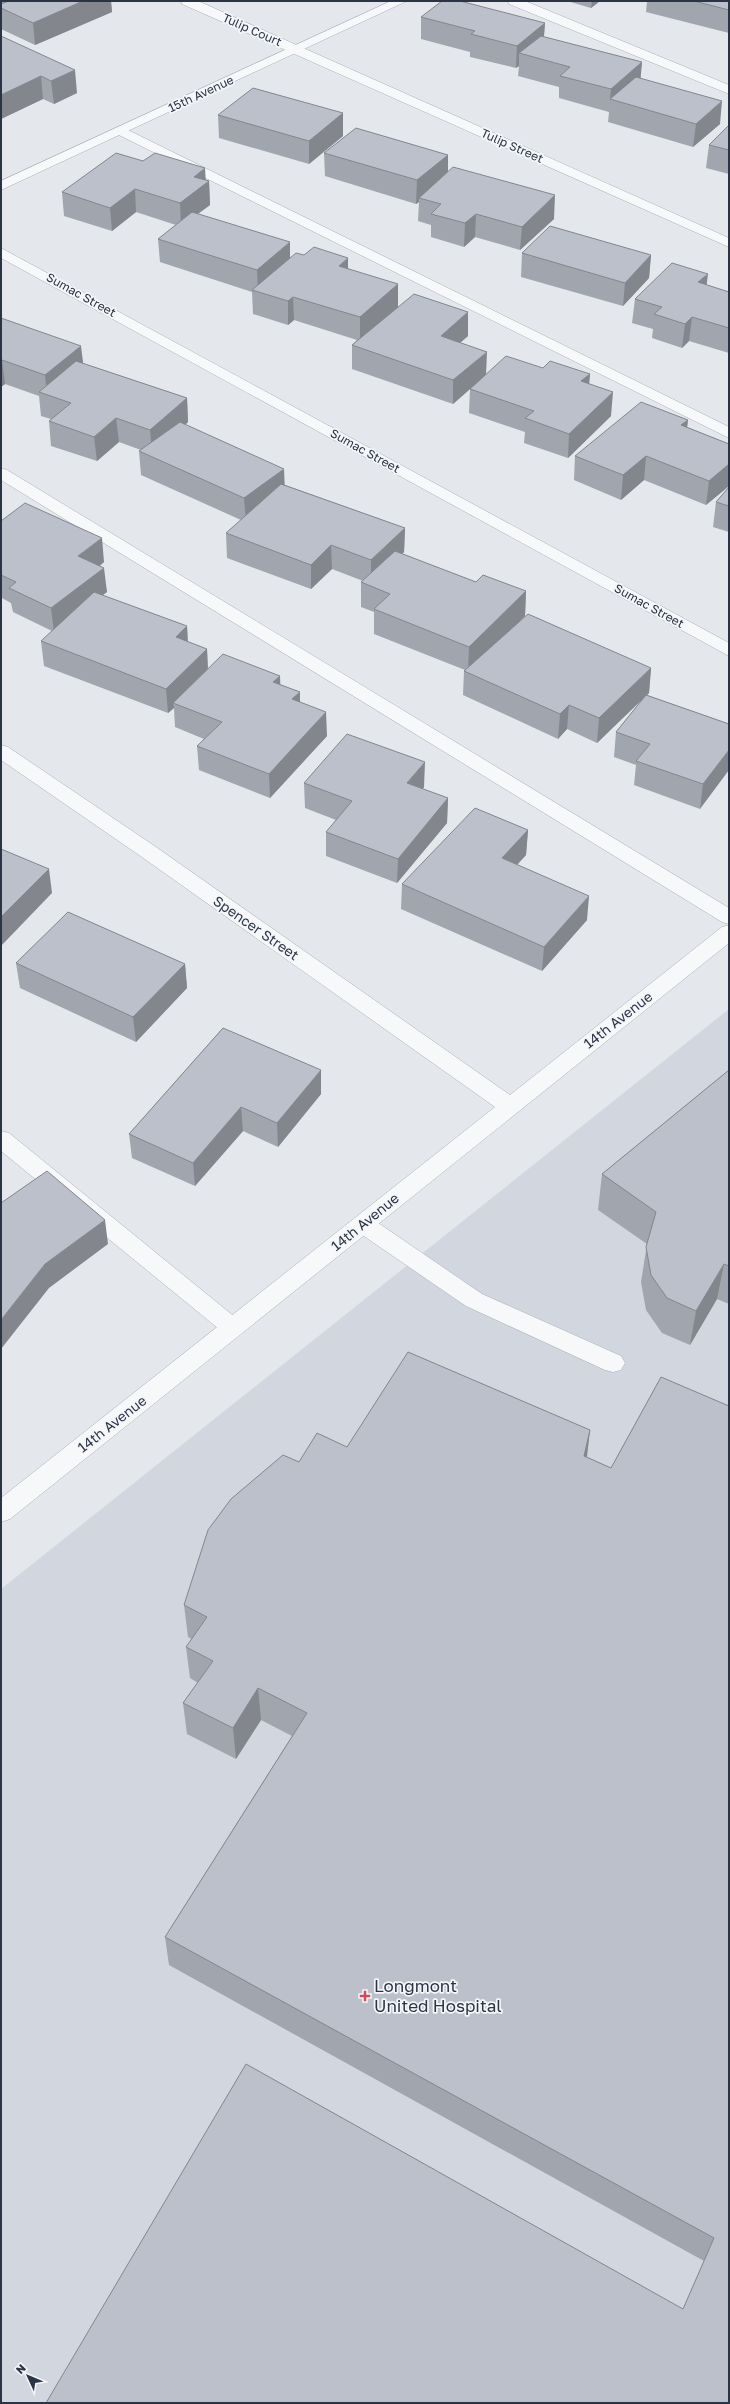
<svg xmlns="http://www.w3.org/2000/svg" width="730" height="2404" font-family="'Golos Text',sans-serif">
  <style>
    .built { fill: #d2d6de }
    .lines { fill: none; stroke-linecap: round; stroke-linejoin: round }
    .service-casing { stroke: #a9aeb7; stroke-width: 1 }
    .minor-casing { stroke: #a9aeb7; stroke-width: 1 }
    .tertiary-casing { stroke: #a9aeb7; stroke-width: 1 }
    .service { fill: #f7f8fa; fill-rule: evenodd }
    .minor { fill: #f7f8fa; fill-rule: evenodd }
    .tertiary { fill: #f7f8fa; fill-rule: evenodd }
    .wall { fill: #a1a5ae }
    .shaded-wall { fill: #83868d }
    .building { fill: #bbc0ca; stroke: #83868d }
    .poi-dot { fill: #d1495b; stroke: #f4f6f9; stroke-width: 1.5 }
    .labels { text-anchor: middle; stroke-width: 3.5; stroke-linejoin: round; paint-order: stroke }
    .far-street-label { font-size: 12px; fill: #2b3445; stroke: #f4f6f9 }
    .street-label { font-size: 14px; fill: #2b3445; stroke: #f4f6f9 }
    .near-poi-label { font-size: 17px; fill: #2b3445; stroke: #f4f6f9; text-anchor: start }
  </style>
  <rect width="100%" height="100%" fill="#e4e7ec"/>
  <!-- built -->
  <polygon class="built" points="729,1009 729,2403 1,2403 1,1589"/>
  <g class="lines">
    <!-- service casing -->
    <g class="service-casing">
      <g id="service">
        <polygon points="508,1 525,1 729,85 729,94 509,4"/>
        <polygon points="122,127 729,427 729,438 117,134 115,131"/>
        <polygon points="1,468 7,470 729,908 729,924 722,922 1,480"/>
        <polygon points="1,1131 9,1133 241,1322 244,1328 241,1334 233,1337 225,1334 1,1151"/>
        <polygon points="363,1215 371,1218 482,1294 621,1356 625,1363 621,1370 613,1372 605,1370 466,1306 355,1230 352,1224 355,1218"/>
      </g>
    </g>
    <!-- minor casing -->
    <g class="minor-casing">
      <g id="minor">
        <polygon points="181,1 198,1 729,238 729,247 182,4"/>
        <polygon points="1,248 729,643 729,656 1,258"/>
        <polygon points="1,745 8,747 153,845 510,1095 722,927 729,925 729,943 10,1519 1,1522 1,1498 495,1107 139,855 1,760"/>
      </g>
    </g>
    <!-- tertiary casing -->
    <g class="tertiary-casing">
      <polygon id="tertiary" points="391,1 407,1 1,190 1,181"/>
    </g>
    <!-- service -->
    <use href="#service" class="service"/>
    <!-- minor -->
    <use href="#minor" class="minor"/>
    <!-- tertiary -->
    <use href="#tertiary" class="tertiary"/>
  </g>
  <!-- wall -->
  <g class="wall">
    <polygon points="1,1 111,1 112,12 35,45 1,29"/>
    <polygon points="567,1 600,1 591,8"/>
    <polygon points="641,1 729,1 729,33 646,12 647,2"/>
    <polygon points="421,17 545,23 544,37 642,62 640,78 720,124 693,147 608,122 609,112 559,98 559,87 518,76 519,66 516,68 470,57 470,52 421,39"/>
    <polygon points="1,36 77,93 54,104 43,99 1,119"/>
    <polygon points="343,113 343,136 309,164 219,138 218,115"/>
    <polygon points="729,125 729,174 706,168 709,145"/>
    <polygon points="324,153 448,155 448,172 554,219 520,250 475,237 464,247 431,237 431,225 418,221 419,202 416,204 325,176"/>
    <polygon points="206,180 209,181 210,205 198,214 290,258 348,268 398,307 468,312 468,336 460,343 486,374 543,368 590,374 589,383 611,416 568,458 524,443 525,432 469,413 470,389 453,404 352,369 352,345 357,340 294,320 288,325 253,314 252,292 160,262 158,239 176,225 136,212 112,231 64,216 62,192"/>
    <polygon points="522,253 651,255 649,278 623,306 521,277"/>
    <polygon points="706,285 729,292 729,353 689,341 682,348 652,338 653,329 632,323 635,299"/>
    <polygon points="1,318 83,364 187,398 188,422 185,425 285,485 405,528 404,552 402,554 476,582 526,591 525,616 511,629 651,668 649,693 647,695 729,724 700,809 634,785 636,765 614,757 616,732 644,697 597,743 567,729 558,739 463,695 464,671 465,670 374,634 374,612 361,607 361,582 363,581 332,569 311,589 227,558 226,533 241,520 141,475 139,451 141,450 119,442 97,461 51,446 49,421 51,419 41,416 39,396 5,384 1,387"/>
    <polygon points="688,420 687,427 729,444 729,486 706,505 644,480 621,500 574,480 575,456"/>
    <polygon points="729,487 729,532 713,527 716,502"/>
    <polygon points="1,521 104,562 100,566 107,592 102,595 187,626 188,642 207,649 208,669 280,685 300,692 300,702 327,736 270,798 199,770 197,746 204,739 175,727 174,708 168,713 44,666 41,641 52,631 13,612 11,603 2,598 1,599"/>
    <polygon points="304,783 424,787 423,789 448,798 447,823 397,883 326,856 326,832 336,820 305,808"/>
    <polygon points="528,830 526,855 517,865 587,920 542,971 401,909 402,884"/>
    <polygon points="16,963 185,964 187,988 136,1042 20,988"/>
    <polygon points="223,1028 321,1094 278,1147 243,1131 195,1186 132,1158 129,1134"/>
    <polygon points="729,1070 729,1304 717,1299 690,1345 662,1333 646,1310 641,1282 647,1244 598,1210 602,1174"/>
    <polygon points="661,1377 729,2403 683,2309 704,2261 169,1965 165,1937 292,1736 261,1720 236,1759 187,1734 183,1703 198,1683 190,1678 186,1647 192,1639 188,1637 184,1605 299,1462 347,1447 590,1430 587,1457 611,1468"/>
  </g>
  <!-- shaded-wall -->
  <g class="shaded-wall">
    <polygon points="83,1 111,1 112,12 35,45 33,23"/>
    <polygon points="592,1 600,1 591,8"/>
    <polygon points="545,23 543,45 519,53 519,66 516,68 517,46"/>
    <polygon points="642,62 640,85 610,100 611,89"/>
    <polygon points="75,70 77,93 54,104 51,81"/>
    <polygon points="41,76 43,99 1,119 1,95"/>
    <polygon points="722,101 720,124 693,147 696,124"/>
    <polygon points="343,113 343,136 309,164 309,141"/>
    <polygon points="448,155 448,178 419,198 419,202 416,204 417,180"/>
    <polygon points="205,168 206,184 209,181 210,205 181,226 180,203 194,177"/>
    <polygon points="135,189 136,212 112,231 110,208"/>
    <polygon points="555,195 554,219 520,250 522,227"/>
    <polygon points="476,214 475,237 464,247 465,223"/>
    <polygon points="290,242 290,266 258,292 257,270"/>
    <polygon points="651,255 649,278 623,306 625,283"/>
    <polygon points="348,258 348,281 339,266"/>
    <polygon points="708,274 705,298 698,282"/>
    <polygon points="398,284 398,307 360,341 360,317"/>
    <polygon points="293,297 294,320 288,325 288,301"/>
    <polygon points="468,312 468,336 440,360 441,336"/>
    <polygon points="692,317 689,341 682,348 685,324"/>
    <polygon points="81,346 84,370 47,395 45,375"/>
    <polygon points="487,352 486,375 453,404 453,380"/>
    <polygon points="2,360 5,384 1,387 1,361"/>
    <polygon points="590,374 588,397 581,381"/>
    <polygon points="613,392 611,416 568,458 569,434"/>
    <polygon points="187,398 188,422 152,454 150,430"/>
    <polygon points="116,418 119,442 97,461 94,437"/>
    <polygon points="688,420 685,444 681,425"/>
    <polygon points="646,456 644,480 621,500 623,475"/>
    <polygon points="729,464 729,486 706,505 709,481"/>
    <polygon points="284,469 285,493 246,522 244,498"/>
    <polygon points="405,528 404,552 371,584 371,560"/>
    <polygon points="102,538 104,562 80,580 78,556"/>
    <polygon points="331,545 332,569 311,589 311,565"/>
    <polygon points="104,568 107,592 54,632 51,608"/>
    <polygon points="1,588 2,598 1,599"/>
    <polygon points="526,591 525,616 468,672 469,647"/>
    <polygon points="187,626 188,651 176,637"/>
    <polygon points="207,649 208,674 173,703 174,708 168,713 166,689"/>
    <polygon points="651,668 649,693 597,743 599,718"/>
    <polygon points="280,676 281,700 273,682"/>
    <polygon points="300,692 300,716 292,699"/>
    <polygon points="569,705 567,729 558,739 560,714"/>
    <polygon points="326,712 327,736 270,798 269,774"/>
    <polygon points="729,750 729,770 700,809 703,784"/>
    <polygon points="425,762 424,787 406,808 407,783"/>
    <polygon points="448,798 447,823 397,883 398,859"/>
    <polygon points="528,830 526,855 500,883 502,858"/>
    <polygon points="49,869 52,893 1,946 1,917"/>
    <polygon points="589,896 587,920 542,971 544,947"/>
    <polygon points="185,964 187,988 136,1042 133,1017"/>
    <polygon points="321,1070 321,1094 278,1147 277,1123"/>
    <polygon points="241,1107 243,1131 195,1186 193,1163"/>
    <polygon points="105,1220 108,1244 49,1288 1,1349 1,1320 45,1264"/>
    <polygon points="724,1264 717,1299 690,1345 696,1311"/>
    <polygon points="590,1430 586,1463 584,1456"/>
    <polygon points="258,1688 261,1720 236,1759 233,1728"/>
  </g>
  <!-- building -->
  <g class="building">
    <polygon points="9,1 83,1 33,23 1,8 1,4"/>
    <polygon points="442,1 460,1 545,23 517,46 471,34 475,31 421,17"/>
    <polygon points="694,1 729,1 729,10"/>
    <polygon points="1,36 75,70 51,81 41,76 1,95"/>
    <polygon points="541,36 642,62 611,89 560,76 570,67 519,53"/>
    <polygon points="636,77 722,101 696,124 610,99"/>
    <polygon points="253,88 343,113 309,141 218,115"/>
    <polygon points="729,125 729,150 709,145"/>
    <polygon points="356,128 448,155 417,180 324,153"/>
    <polygon points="116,153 143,161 155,153 205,168 194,177 209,181 180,203 135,189 110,208 62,192"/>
    <polygon points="453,167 555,195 522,227 476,214 465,223 431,214 441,204 419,198"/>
    <polygon points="192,212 290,242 257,270 158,239"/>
    <polygon points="550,226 651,255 625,283 522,253"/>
    <polygon points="314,247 348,258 339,266 398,284 360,317 293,297 288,301 252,290 296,253 304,255"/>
    <polygon points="672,263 708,274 698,282 729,292 729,328 692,317 685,324 654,314 662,307 635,299"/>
    <polygon points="414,294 468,312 441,336 487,352 453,380 352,345"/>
    <polygon points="1,318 81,346 45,375 2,360 1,361"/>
    <polygon points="506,356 543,368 550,361 590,374 581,381 613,392 569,434 525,418 534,411 470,389"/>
    <polygon points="76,361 187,398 150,430 116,418 94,437 49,421 71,403 39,392"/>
    <polygon points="641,402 688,420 681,425 729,444 729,464 709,481 646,456 623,475 575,456"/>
    <polygon points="180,422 284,469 244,498 139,451"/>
    <polygon points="281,484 405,528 371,560 331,545 311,565 226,533"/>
    <polygon points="729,487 729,506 716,502"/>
    <polygon points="25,503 102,538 78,556 104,568 51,608 9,588 16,582 1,575 1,521"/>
    <polygon points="395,551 476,582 483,575 526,591 469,647 374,609 390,594 361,582"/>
    <polygon points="94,592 187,626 176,637 207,649 166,689 41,641"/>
    <polygon points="528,614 651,668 599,718 569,705 560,714 464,671"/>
    <polygon points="223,654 280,676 273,682 300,692 292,699 326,712 269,774 197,746 222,722 173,703"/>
    <polygon points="646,695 729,724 729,750 703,784 636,761 650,744 616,732"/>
    <polygon points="347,734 425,762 407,783 448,798 398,859 326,832 352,801 304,783"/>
    <polygon points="475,808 528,830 502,858 589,896 544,947 402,884"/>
    <polygon points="1,849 49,869 1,917"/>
    <polygon points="68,912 185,964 133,1017 16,963"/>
    <polygon points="223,1028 321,1070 277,1123 241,1107 193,1163 129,1134"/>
    <polygon points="729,1070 729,1266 724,1264 696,1311 667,1298 651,1275 646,1247 656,1212 602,1174"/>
    <polygon points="47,1171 105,1220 45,1264 1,1320 1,1203"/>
    <polygon points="408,1352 590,1430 584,1456 611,1468 661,1377 729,1406 729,2403 46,2403 246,2064 683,2309 714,2238 165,1937 307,1713 258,1688 233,1728 183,1703 213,1661 186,1647 207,1617 184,1605 208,1530 231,1499 283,1455 299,1462 317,1433 347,1447"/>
  </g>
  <!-- markers -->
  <path class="poi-dot" d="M363 1990h4v4h4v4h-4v4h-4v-4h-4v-4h4z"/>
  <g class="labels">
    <!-- far-street labels -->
    <g class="far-street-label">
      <text transform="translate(252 30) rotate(24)" y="4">Tulip Court</text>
      <text transform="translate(201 94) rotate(-25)" y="4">15th Avenue</text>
      <text transform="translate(512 146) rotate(24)" y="4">Tulip Street</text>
      <text transform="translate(81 295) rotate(29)" y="4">Sumac Street</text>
      <text transform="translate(365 451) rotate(29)" y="4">Sumac Street</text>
      <text transform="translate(649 606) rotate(29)" y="4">Sumac Street</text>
    </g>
    <!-- street labels -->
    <g class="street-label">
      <text transform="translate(256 928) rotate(35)" y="5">Spencer Street</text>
      <text transform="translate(618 1020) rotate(-38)" y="5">14th Avenue</text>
      <text transform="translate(365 1222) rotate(-39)" y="5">14th Avenue</text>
      <text transform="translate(112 1424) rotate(-38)" y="5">14th Avenue</text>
    </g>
    <!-- near-poi labels -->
    <g class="near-poi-label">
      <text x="374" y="1992">Longmont<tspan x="374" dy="20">United Hospital</tspan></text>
    </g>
  </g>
  <!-- border -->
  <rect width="730" height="2404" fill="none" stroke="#2b3445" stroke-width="4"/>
  <!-- north arrow -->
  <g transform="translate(28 2376) rotate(314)" stroke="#f4f6f9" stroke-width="3" paint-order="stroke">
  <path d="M0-3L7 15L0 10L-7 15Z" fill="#2b3445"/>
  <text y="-6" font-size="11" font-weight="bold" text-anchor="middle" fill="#2b3445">N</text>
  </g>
</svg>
